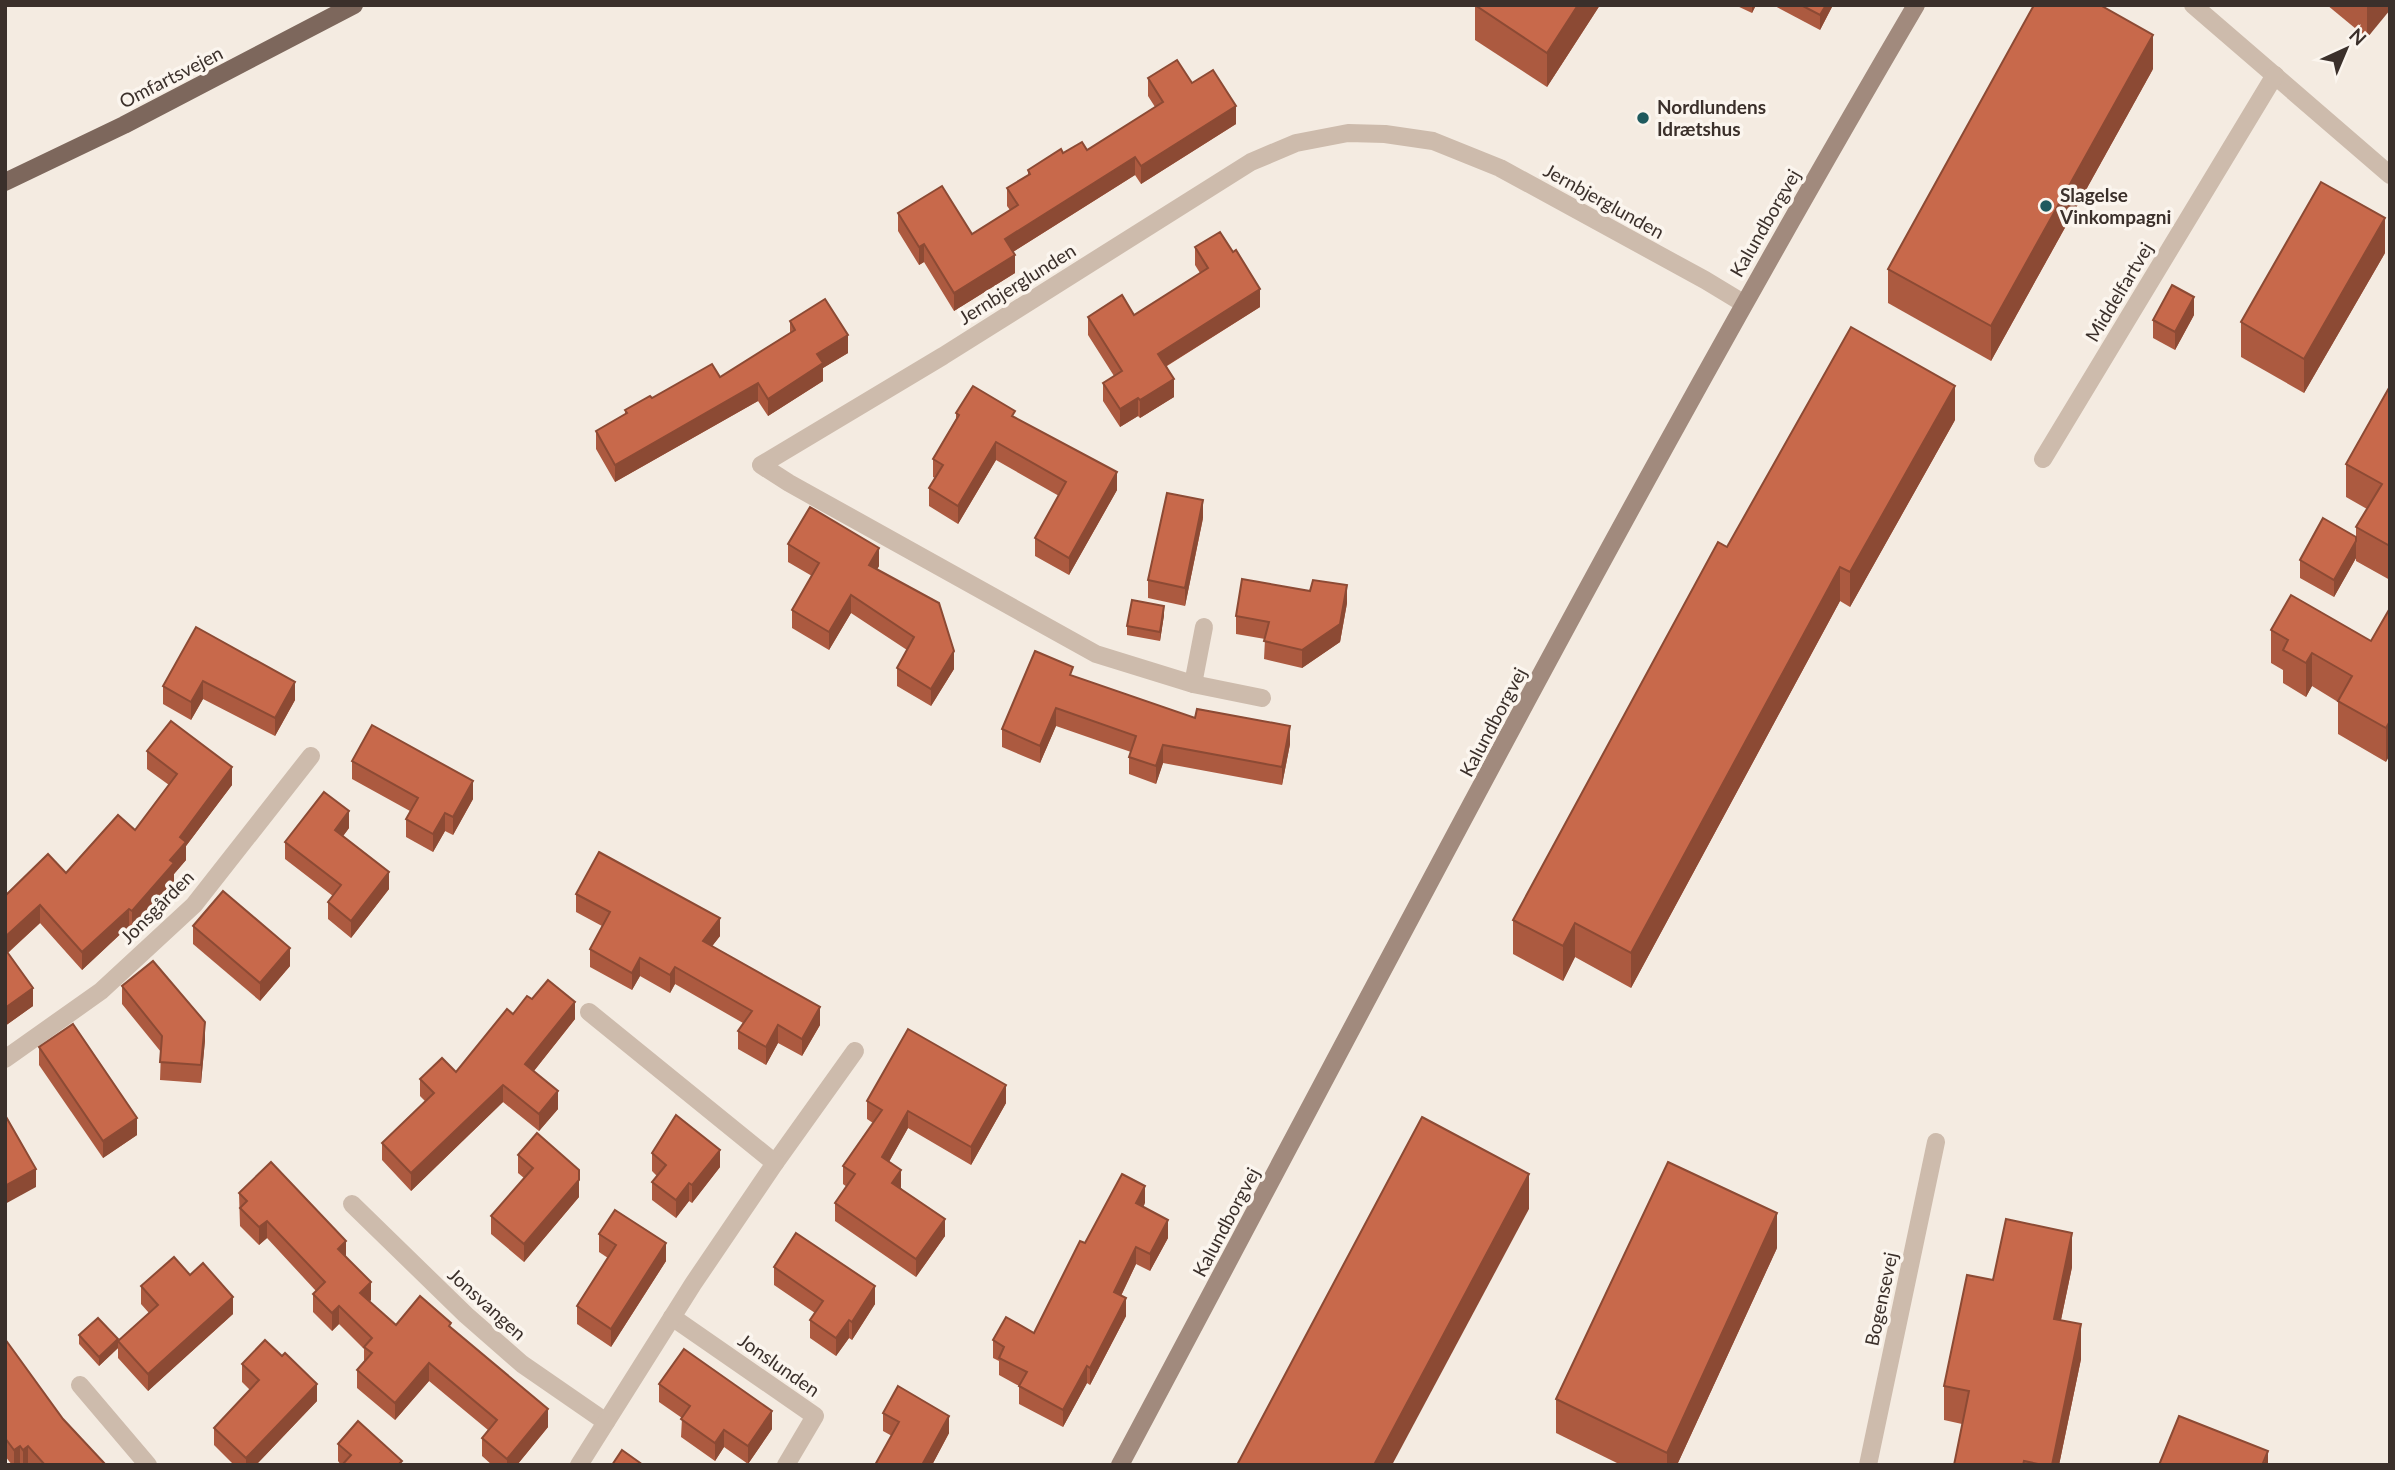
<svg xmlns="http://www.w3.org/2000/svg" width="2395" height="1470" font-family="Lato,sans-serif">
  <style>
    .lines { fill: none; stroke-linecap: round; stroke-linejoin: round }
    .street { stroke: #cdbbac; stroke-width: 18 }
    .secondary { stroke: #a18a7d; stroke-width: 18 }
    .primary { stroke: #7d675c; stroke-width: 18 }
    .wall { fill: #ac5a40 }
    .shaded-wall { fill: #8c4a34 }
    .building { fill: #c8694b; stroke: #8c4a34; stroke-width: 2 }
    .poi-dot { fill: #1f5a5e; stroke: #fbf5ee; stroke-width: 2.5 }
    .labels { text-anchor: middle; stroke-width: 7; stroke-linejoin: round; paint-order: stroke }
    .street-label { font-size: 19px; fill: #3b302b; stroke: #fbf5ee }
    .poi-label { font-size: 19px; font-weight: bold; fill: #3b302b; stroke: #fbf5ee; text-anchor: start }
  </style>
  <rect width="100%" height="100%" fill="#f4ebe1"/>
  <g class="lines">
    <!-- street -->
    <g class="street">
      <polyline points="2193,5 2390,175"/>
      <polyline points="2043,459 2275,75"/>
      <polyline points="1193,684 1204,627"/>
      <polyline points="1262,698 1193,684 1096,654 789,483 761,465 943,356 1251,162 1296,143 1348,133 1385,134 1433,141 1500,168 1705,280 1743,303"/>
      <polyline points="5,1059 101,991 194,905 311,756"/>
      <polyline points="775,1163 855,1051"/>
      <polyline points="352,1204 466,1315 522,1364 606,1422"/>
      <polyline points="672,1317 815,1416 786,1465"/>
      <polyline points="80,1385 148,1465"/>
      <polyline points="579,1465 693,1284 775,1163 589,1012"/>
      <polyline points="1868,1465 1936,1142"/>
    </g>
    <!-- secondary -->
    <path class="secondary" d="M1120 1465C1381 976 1635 483 1916 5"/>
    <!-- primary -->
    <polyline class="primary" points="5,182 124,125 354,5"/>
  </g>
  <!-- wall -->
  <g class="wall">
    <polygon points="1475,5 1600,5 1547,87 1475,40"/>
    <polygon points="1735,5 1756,5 1752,13"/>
    <polygon points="1773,5 1833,5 1820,30"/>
    <polygon points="2327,5 2390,5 2367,38"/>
    <polygon points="2153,69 1991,361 1888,303 1888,269"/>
    <polygon points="1148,78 1192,83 1236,124 1141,184 1135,175 1013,252 1015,273 954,311 924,262 919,265 898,231 898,213 972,234 1010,210 1007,206 1007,188 1028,176 1028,170 1063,153 1087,150 1155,107 1148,96"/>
    <polygon points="1195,247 1260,307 1167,366 1174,397 1140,418 1138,416 1120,427 1103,401 1103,383 1114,376 1088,335 1088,317 1134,315 1200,273 1195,265"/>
    <polygon points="2385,253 2304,393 2241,357 2241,322"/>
    <polygon points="2194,315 2175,350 2153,338 2153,320"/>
    <polygon points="790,321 848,353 823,368 823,381 768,416 758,401 615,482 596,449 596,431 625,415 625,410 652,398 720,377 790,333"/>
    <polygon points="2390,386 2390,580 2356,561 2356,558 2334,597 2300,578 2300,560 2356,537 2356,527 2367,509 2346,497 2346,464"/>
    <polygon points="956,413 1015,417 1117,490 1069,575 1035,556 1035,538 1059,496 996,460 958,524 929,506 929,488 935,478 933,477 933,459 956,419"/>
    <polygon points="1955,420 1850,607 1840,601 1631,988 1575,957 1563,981 1513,954 1513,920 1727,547"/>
    <polygon points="1203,518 1185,606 1148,598 1148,580"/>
    <polygon points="788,544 879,566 877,569 954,669 931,706 897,686 897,668 907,650 851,613 829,650 792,628 792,610 812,576 788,562"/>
    <polygon points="1347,603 1340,642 1302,668 1264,659 1265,639 1236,634 1236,616"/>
    <polygon points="2390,608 2386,762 2338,734 2338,702 2312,686 2306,697 2283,683 2283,670 2271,663 2271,630 2371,641"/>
    <polygon points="1164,615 1160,641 1127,635 1127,626"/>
    <polygon points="196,627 295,700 275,736 203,699 191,720 163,704 163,686"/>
    <polygon points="1073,676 1195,718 1290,744 1282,785 1163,763 1156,784 1129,774 1129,757 1131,752 1056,726 1040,763 1002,747 1002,729"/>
    <polygon points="147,751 232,785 186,846 186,860 174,874 174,881 132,928 129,926 82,970 40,923 8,953 33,1006 5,1026 5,896 66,873 135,830 169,785 147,769"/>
    <polygon points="352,761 473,799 453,835 445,831 433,852 406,837 406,819 410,811 352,779"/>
    <polygon points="349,828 343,836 389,889 351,938 328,919 328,902 333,896 285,859 285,842"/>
    <polygon points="576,894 720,936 712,946 820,1025 802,1056 778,1043 766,1065 738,1049 738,1031 743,1023 675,984 670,993 640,976 632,990 590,967 590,949 602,926 576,912"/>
    <polygon points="193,926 290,966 260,1001 193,944"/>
    <polygon points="122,986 205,1040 201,1083 160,1080 161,1052 122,1004"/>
    <polygon points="532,999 575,1019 534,1071 558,1109 539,1131 503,1102 411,1191 382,1160 382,1143 425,1101 420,1096 420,1079 456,1072 513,1014"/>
    <polygon points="39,1047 137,1135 103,1158 39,1065"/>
    <polygon points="867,1101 1006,1103 971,1165 908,1128 889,1162 901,1188 945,1236 916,1277 835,1221 835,1203 847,1187 843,1184 843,1166 873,1123 867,1119"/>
    <polygon points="652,1153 720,1167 692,1203 689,1201 676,1218 652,1200 652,1182 657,1176 652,1171"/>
    <polygon points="518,1155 579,1197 524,1262 491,1234 491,1216 524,1178 518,1173"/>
    <polygon points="239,1193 346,1257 371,1300 369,1302 396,1325 451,1327 548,1427 517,1465 492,1465 482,1456 482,1438 488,1430 429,1381 395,1420 357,1388 357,1370 364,1361 364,1349 339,1324 332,1331 313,1312 313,1294 316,1291 267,1238 259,1245 240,1226"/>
    <polygon points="1145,1203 1143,1207 1168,1238 1150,1271 1136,1264 1121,1296 1126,1316 1090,1385 1087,1383 1063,1427 1019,1404 1019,1386 999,1375 999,1361 993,1358 993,1340 1034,1333"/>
    <polygon points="599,1234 666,1261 611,1347 577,1324 577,1306 608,1258 599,1252"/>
    <polygon points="1777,1248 1677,1465 1621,1465 1556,1433 1556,1399"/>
    <polygon points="774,1267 875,1304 852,1340 849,1338 836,1356 810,1338 810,1320 815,1313 774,1285"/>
    <polygon points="2072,1267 2061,1320 2081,1359 2059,1465 1954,1465 1962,1424 1944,1420 1944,1386 1993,1280"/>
    <polygon points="190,1275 233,1314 148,1391 118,1358 118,1341 149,1313 141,1304 141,1286"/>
    <polygon points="79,1335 118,1348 99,1366 79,1344"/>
    <polygon points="5,1339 63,1419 106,1465 12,1465 5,1456"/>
    <polygon points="282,1356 317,1401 256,1465 234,1465 214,1445 214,1428 250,1390 242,1382 242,1364"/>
    <polygon points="659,1384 772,1429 748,1464 724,1447 715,1461 681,1437 682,1418 659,1402"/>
    <polygon points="883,1413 949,1433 932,1465 875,1465 892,1436 883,1431"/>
    <polygon points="338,1444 402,1465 341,1465 338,1461"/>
  </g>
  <!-- shaded-wall -->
  <g class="shaded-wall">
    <polygon points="1578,5 1600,5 1547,87 1547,53"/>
    <polygon points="1752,5 1756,5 1752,13"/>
    <polygon points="1826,5 1833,5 1820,30 1820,15"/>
    <polygon points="2367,5 2390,5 2390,10 2367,38"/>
    <polygon points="2153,35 2153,69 1991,361 1991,326"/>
    <polygon points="1236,106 1236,124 1141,184 1141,166"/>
    <polygon points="1135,157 1135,175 1005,257 1005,239"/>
    <polygon points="2385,218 2385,253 2304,393 2304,359"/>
    <polygon points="924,244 924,262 919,265 919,247"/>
    <polygon points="1015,255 1015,273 954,311 954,293"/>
    <polygon points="1260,289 1260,307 1158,371 1158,354"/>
    <polygon points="2194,297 2194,315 2175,350 2175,332"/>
    <polygon points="848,335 848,353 823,368 823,381 768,416 768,399 817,354"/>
    <polygon points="1174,379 1174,397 1140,418 1140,400"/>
    <polygon points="758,383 758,401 615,482 615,465"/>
    <polygon points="1955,386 1955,420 1850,607 1850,572"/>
    <polygon points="1138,398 1138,416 1120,427 1120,409"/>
    <polygon points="996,442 996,460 958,524 958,506"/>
    <polygon points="1117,472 1117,490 1069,575 1069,558"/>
    <polygon points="1203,500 1203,518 1185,606 1185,588"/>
    <polygon points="2356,541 2356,558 2334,597 2334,580"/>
    <polygon points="879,548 879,566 869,583 869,565"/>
    <polygon points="1840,567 1840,601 1631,988 1631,953"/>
    <polygon points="1347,585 1347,603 1340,642 1302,668 1302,650"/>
    <polygon points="851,595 851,613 829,650 829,632"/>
    <polygon points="1164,606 1164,615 1160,641 1160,632"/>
    <polygon points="954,651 954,669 931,706 931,689"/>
    <polygon points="2312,653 2312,686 2306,697 2306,663"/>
    <polygon points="203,681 203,699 191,720 191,702"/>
    <polygon points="295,682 295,700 275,736 275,718"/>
    <polygon points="1056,708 1056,726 1040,763 1040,746"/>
    <polygon points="2390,721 2390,755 2386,762 2386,728"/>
    <polygon points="1290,726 1290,744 1282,785 1282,767"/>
    <polygon points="1163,745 1163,763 1156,784 1156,766"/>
    <polygon points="232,767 232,785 186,846 186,860 174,874 174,881 132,928 132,911 180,837"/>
    <polygon points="473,781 473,799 453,835 453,817"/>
    <polygon points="349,811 349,828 335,847 335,830"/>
    <polygon points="445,813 445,831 433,852 433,834"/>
    <polygon points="389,872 389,889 351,938 351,921"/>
    <polygon points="40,905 40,923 5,955 5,937"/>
    <polygon points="129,909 129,926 82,970 82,952"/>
    <polygon points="720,918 720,936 703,958 703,941"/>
    <polygon points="1575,923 1575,957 1563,981 1563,946"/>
    <polygon points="290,948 290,966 260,1001 260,983"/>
    <polygon points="640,958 640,976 632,990 632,973"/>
    <polygon points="675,967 675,984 670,993 670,975"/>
    <polygon points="33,988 33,1006 5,1026 5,1008"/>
    <polygon points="575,1002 575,1019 525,1082 525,1064"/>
    <polygon points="820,1007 820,1025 802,1056 802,1039"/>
    <polygon points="205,1022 205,1040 201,1083 201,1065"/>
    <polygon points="778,1025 778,1043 766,1065 766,1047"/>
    <polygon points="503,1085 503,1102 411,1191 411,1173"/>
    <polygon points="1006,1085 1006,1103 971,1165 971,1147"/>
    <polygon points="558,1091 558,1109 539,1131 539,1114"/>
    <polygon points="908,1111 908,1128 882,1174 882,1157"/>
    <polygon points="137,1118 137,1135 103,1158 103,1141"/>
    <polygon points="720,1150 720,1167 692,1203 692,1185"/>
    <polygon points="36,1169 36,1187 5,1204 5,1186"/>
    <polygon points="901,1170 901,1188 892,1200 892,1183"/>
    <polygon points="1529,1174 1529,1209 1392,1465 1374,1465"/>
    <polygon points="579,1180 579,1197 524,1262 524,1244"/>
    <polygon points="689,1183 689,1201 676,1218 676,1200"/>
    <polygon points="1145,1186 1145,1203 1136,1221 1136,1203"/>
    <polygon points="1777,1213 1777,1248 1677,1465 1667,1465 1667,1453"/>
    <polygon points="945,1219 945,1236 916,1277 916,1259"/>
    <polygon points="1168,1220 1168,1238 1150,1271 1150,1254"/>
    <polygon points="267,1221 267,1238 259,1245 259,1227"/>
    <polygon points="2072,1233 2072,1267 2054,1353 2054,1319"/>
    <polygon points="346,1241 346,1259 338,1249"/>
    <polygon points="666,1243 666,1261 611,1347 611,1329"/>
    <polygon points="1136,1247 1136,1264 1114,1310 1114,1292"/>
    <polygon points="371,1282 371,1300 360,1311 360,1293"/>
    <polygon points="875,1286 875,1304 852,1340 852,1322"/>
    <polygon points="233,1297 233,1314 148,1391 148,1374"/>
    <polygon points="1126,1298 1126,1316 1090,1385 1090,1368"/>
    <polygon points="339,1306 339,1324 332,1331 332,1313"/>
    <polygon points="849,1320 849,1338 836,1356 836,1338"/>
    <polygon points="2081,1324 2081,1359 2059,1465 2052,1465"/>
    <polygon points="118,1339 118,1348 99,1366 99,1357"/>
    <polygon points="429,1363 429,1381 395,1420 395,1403"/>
    <polygon points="1087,1366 1087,1383 1063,1427 1063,1410"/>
    <polygon points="317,1384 317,1401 256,1465 246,1465 246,1458"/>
    <polygon points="548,1409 548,1427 517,1465 507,1465 507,1459"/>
    <polygon points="772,1411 772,1429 748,1464 748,1446"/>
    <polygon points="949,1416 949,1433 932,1465 922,1465"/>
    <polygon points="724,1430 724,1447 715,1461 715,1443"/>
    <polygon points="20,1446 20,1464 14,1465 14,1450"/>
    <polygon points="28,1446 28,1464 23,1465 23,1450"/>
    <polygon points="2268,1451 2268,1465 2263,1465"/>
  </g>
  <!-- building -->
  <g class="building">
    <polygon points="1475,5 1578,5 1547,53"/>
    <polygon points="1801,5 1826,5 1820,15"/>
    <polygon points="2034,5 2100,5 2153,35 1991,326 1888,269"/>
    <polygon points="1177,60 1192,83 1213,70 1236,106 1141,166 1135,157 1005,239 1015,255 954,293 924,244 919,247 898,213 942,186 972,234 1018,205 1007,188 1030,174 1028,170 1061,149 1063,153 1082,142 1087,150 1163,102 1148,78"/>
    <polygon points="2321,182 2385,218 2304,359 2241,322"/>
    <polygon points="1220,232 1233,252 1236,250 1260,289 1158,354 1174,379 1140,400 1138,398 1120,409 1103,383 1122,371 1088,317 1122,295 1134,315 1208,268 1195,247"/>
    <polygon points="2172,285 2194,297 2175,332 2153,320"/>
    <polygon points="825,299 848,335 817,354 823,363 768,399 758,383 615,465 596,431 627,413 625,410 650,396 652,398 712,364 720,377 795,330 790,321"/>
    <polygon points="1851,327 1955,386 1850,572 1840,567 1631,953 1575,923 1563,946 1513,920 1718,542 1727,547"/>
    <polygon points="973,386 1015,411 1012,416 1117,472 1069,558 1035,538 1066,482 996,442 958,506 929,488 943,465 933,459 959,415 956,413"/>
    <polygon points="2390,386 2390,546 2356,527 2382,484 2346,464"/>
    <polygon points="1167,493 1203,500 1185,588 1148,580"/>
    <polygon points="810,507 879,548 869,565 939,603 954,651 931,689 897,668 914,637 851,595 829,632 792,610 819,563 788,544"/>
    <polygon points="2323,518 2356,537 2356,541 2334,580 2300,560"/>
    <polygon points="1242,579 1310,591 1313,580 1347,585 1340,624 1302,650 1264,641 1269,622 1236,616"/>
    <polygon points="2291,595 2371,641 2390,608 2390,721 2386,728 2338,701 2352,676 2312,653 2306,663 2283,650 2288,640 2271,630"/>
    <polygon points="1132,600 1164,606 1160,632 1127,626"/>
    <polygon points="196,627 295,682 275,718 203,681 191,702 163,686"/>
    <polygon points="1035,651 1073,667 1070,675 1195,718 1197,709 1290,726 1282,767 1163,745 1156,766 1129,757 1136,736 1056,708 1040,746 1002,729"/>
    <polygon points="171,721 232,767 180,837 186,842 170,860 174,863 132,911 129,909 82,952 40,905 5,937 5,896 48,854 66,873 118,815 135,830 177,774 147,751"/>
    <polygon points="372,725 473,781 453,817 445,813 433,834 406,819 418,798 352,761"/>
    <polygon points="324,792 349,811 335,830 389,872 351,921 328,902 341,885 285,842"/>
    <polygon points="599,852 720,918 703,941 820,1007 802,1039 778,1025 766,1047 738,1031 752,1011 675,967 670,975 640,958 632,973 590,949 610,912 576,894"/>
    <polygon points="223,891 290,948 260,983 193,926"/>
    <polygon points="5,949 33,988 5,1008"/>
    <polygon points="153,961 205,1022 201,1065 160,1062 162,1036 122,986"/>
    <polygon points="548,980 575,1002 525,1064 558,1091 539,1114 503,1085 411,1173 382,1143 434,1093 420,1079 442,1058 456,1072 507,1009 513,1014 527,996 532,999"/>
    <polygon points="73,1024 137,1118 103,1141 39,1047"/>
    <polygon points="908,1029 1006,1085 971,1147 908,1111 882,1157 901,1170 892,1183 945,1219 916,1259 835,1203 855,1174 843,1166 882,1110 867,1101"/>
    <polygon points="5,1115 36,1169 5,1186"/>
    <polygon points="676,1115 720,1150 692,1185 689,1183 676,1200 652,1182 666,1165 652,1153"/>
    <polygon points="1422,1117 1529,1174 1374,1465 1237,1465"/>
    <polygon points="537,1133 579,1170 579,1180 524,1244 491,1216 533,1168 518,1155"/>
    <polygon points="271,1162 346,1241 338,1249 371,1282 360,1293 396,1325 420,1296 451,1323 449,1326 548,1409 507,1459 482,1438 497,1420 429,1363 395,1403 357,1370 372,1353 364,1347 372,1338 339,1306 332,1313 313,1294 325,1282 267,1221 259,1227 240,1208 247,1201 239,1193"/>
    <polygon points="1668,1162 1777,1213 1667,1453 1556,1399"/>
    <polygon points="1122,1174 1145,1186 1136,1203 1168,1220 1150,1254 1136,1247 1114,1292 1126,1298 1090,1368 1087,1366 1063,1410 1019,1386 1027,1372 999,1358 1004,1347 993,1340 1006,1317 1034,1333 1080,1241 1085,1243"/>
    <polygon points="615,1210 666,1243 611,1329 577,1306 616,1245 599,1234"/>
    <polygon points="2006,1219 2072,1233 2054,1319 2081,1324 2052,1465 2043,1465 2024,1461 2023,1465 1954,1465 1969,1391 1944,1386 1967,1275 1993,1280"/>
    <polygon points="796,1233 875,1286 852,1322 849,1320 836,1338 810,1320 823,1301 774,1267"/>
    <polygon points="174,1257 190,1275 203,1263 233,1297 148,1374 118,1341 158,1305 141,1286"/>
    <polygon points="98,1318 118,1339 99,1357 79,1335"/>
    <polygon points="5,1339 63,1419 106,1465 45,1465 28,1446 23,1450 20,1446 14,1450 5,1438"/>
    <polygon points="265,1340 282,1356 285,1353 317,1384 246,1458 214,1428 259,1380 242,1364"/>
    <polygon points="684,1349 772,1411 748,1446 724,1430 715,1443 681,1419 690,1406 659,1384"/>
    <polygon points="898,1386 949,1416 922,1465 875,1465 899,1422 883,1413"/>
    <polygon points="2179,1416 2268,1451 2263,1463 2267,1465 2159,1465"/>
    <polygon points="358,1421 402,1461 398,1465 342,1465 351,1455 338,1444"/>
    <polygon points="622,1450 643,1465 612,1465"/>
  </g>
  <!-- markers -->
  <g class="poi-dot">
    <circle cx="1643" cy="118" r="7"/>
    <circle cx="2046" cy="206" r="7"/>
  </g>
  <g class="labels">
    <!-- street labels -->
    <g class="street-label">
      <text transform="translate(171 77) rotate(-27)" y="7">Omfartsvejen</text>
      <text transform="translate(1604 201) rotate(29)" y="7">Jernbjerglunden</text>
      <text transform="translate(1765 223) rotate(-60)" y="7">Kalundborgvej</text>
      <text transform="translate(1017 284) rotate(-32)" y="7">Jernbjerglunden</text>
      <text transform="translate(2119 292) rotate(-59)" y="7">Middelfartvej</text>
      <text transform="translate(1493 722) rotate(-62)" y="7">Kalundborgvej</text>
      <text transform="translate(157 907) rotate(-45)" y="7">Jonsgården</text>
      <text transform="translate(1226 1222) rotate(-62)" y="7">Kalundborgvej</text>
      <text transform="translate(1881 1299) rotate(-78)" y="7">Bogensevej</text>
      <text transform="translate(487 1304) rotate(42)" y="7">Jonsvangen</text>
      <text transform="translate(779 1365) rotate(35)" y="7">Jonslunden</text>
    </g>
    <!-- poi labels -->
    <g class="poi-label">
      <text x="1657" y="114">Nordlundens<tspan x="1657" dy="22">Idrætshus</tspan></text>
      <text x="2060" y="202">Slagelse<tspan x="2060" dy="22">Vinkompagni</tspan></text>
    </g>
  </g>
  <!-- border -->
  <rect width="2395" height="1470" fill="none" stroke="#3b302b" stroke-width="14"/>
  <!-- north arrow -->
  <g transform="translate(2346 49) rotate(44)" stroke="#fbf5ee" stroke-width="5" paint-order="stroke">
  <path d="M0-5L12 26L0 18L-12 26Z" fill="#3b302b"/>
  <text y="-10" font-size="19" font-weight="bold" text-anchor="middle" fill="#3b302b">N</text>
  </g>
</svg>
